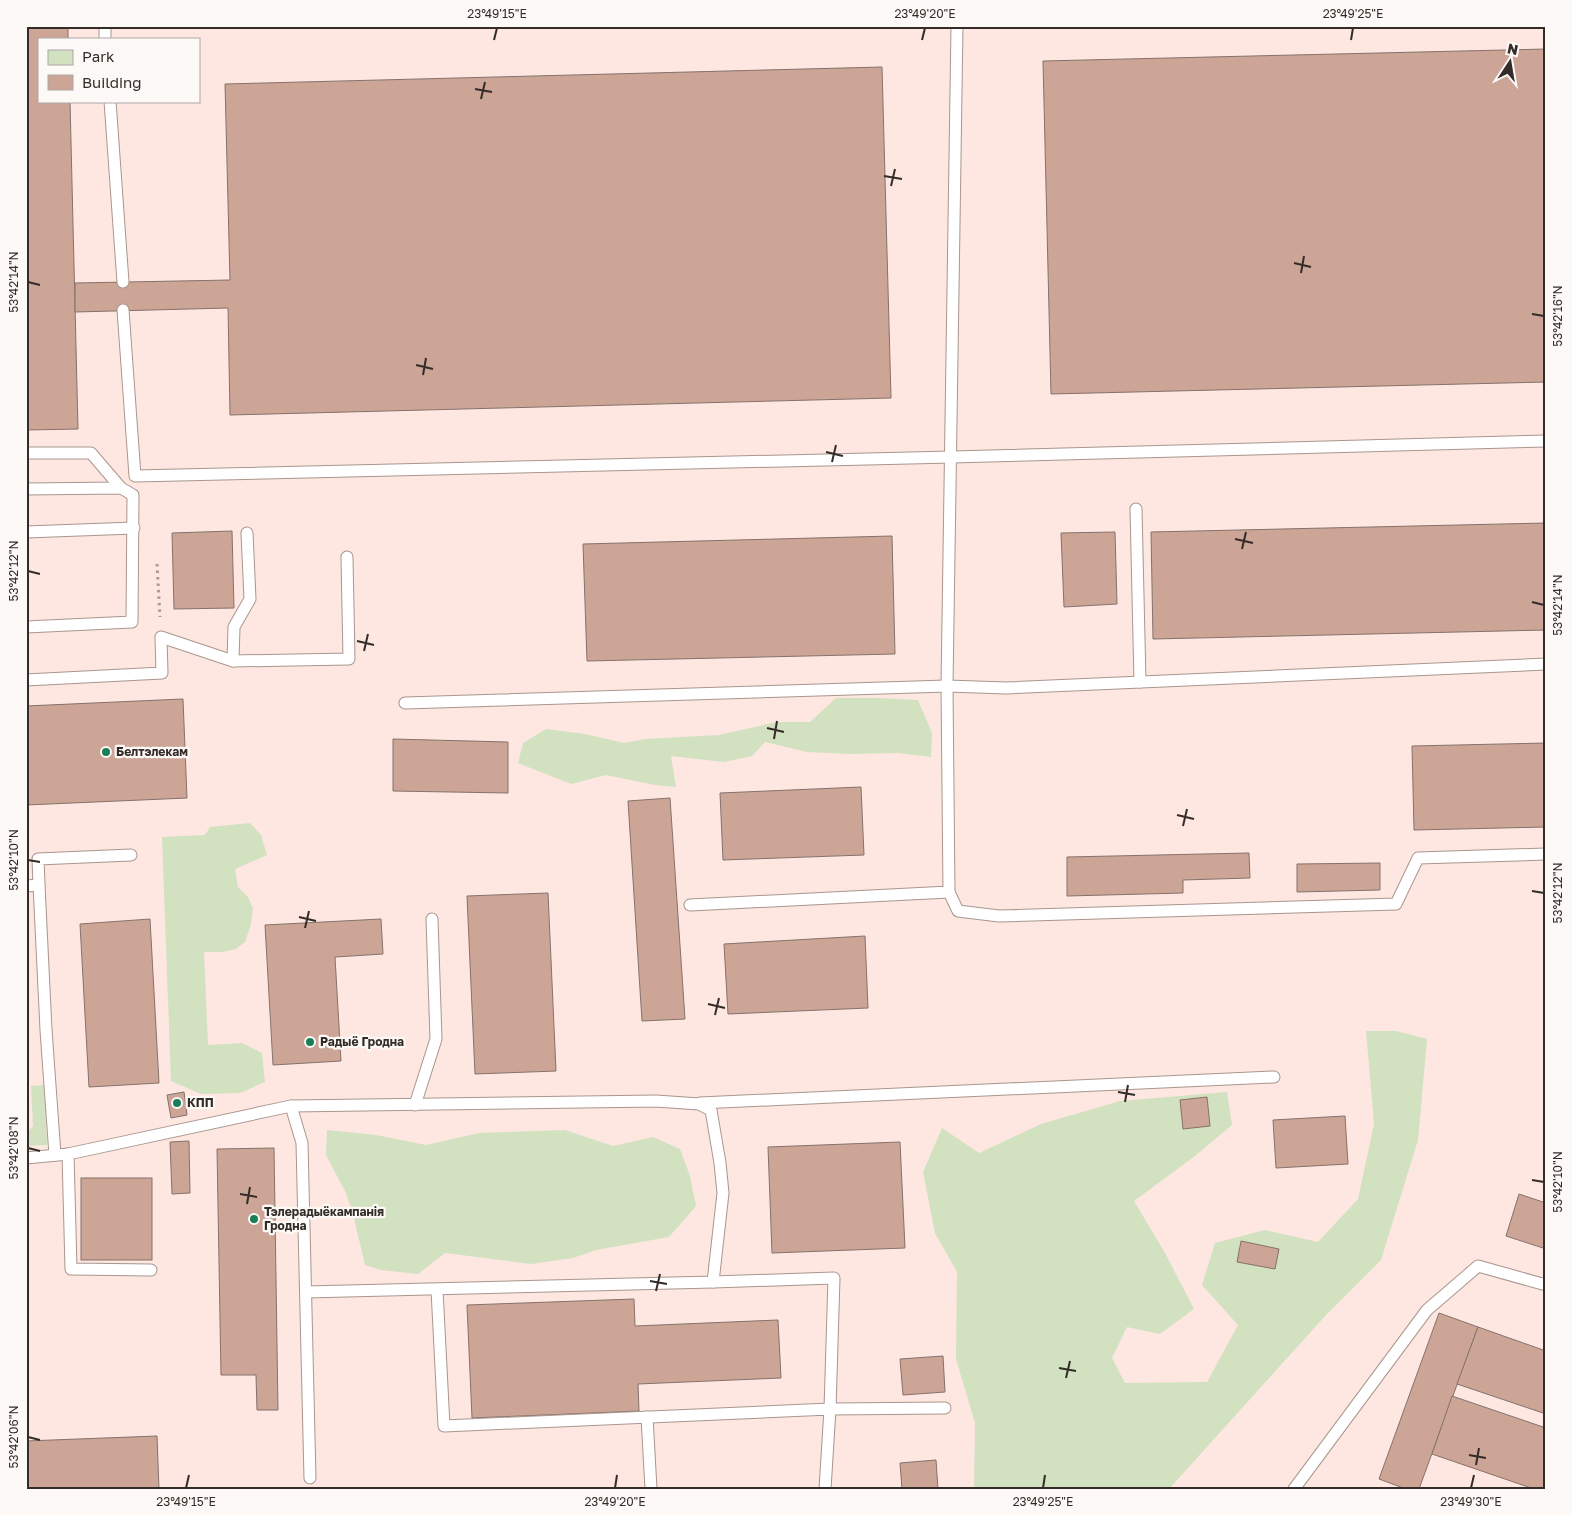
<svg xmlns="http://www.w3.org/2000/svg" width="1572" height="1515" font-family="'Golos Text',sans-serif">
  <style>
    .green { fill: #d2e1c0 }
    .building { fill: #cca597; stroke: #85726b }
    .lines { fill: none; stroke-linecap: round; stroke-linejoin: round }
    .service-casing { stroke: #a9968f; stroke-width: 13 }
    .path { stroke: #aa9a95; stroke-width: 3; stroke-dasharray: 2.5 4; stroke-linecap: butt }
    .service { stroke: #fff; stroke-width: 11 }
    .ticks { fill: none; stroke: #342c29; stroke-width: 2 }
    .poi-dot { fill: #187f58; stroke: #fdf9f7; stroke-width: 2 }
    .labels { text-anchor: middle; stroke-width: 4.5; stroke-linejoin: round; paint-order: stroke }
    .poi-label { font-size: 12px; font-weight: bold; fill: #342c29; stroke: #fdf9f7; text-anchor: start }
    .neatline { fill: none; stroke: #342c29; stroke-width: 2 }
    .ticks-label { font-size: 12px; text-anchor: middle; fill: #342c29 }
  </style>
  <rect width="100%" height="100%" fill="#fde7e0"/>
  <!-- green -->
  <g class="green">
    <polygon points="836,698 879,698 918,700 932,733 931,757 898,753 851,754 807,752 765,742 752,756 724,762 671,756 676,787 655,785 606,775 571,784 518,763 523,743 546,729 585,734 624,743 645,739 719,735 777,722 810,722"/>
    <polygon points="250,823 261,835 267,855 235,869 238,887 248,897 253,909 251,924 245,942 236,949 223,952 204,952 208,1045 242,1043 262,1053 265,1082 240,1093 201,1094 171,1081 162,837 205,835 210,827"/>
    <polygon points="1366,1031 1396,1031 1427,1039 1418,1140 1381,1260 1326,1315 1169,1489 974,1489 975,1423 956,1359 957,1272 935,1233 923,1172 942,1128 979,1153 1041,1124 1120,1101 1227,1092 1232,1125 1195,1156 1134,1201 1165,1253 1194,1309 1160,1334 1127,1327 1112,1358 1125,1383 1207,1382 1238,1325 1202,1285 1215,1243 1265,1230 1318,1242 1358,1199 1374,1124"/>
    <polygon points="44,1085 47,1145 26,1146 26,1134 33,1126 31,1086"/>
    <polygon points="327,1130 376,1135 426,1145 479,1133 565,1130 613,1146 653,1137 680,1149 690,1176 696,1206 669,1237 596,1250 573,1258 531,1264 445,1253 418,1274 381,1270 365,1265 352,1210 345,1191 326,1155"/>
  </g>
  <!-- building -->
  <g class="building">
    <polygon points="26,26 68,26 68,39 39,39 39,101 70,101 78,429 26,430"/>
    <polygon points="1546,49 1546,382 1051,394 1043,61"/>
    <polygon points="882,67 891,398 230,415 228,308 75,312 75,283 230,280 225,84"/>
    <polygon points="1546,523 1546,630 1153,639 1151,532"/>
    <polygon points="232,531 234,608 174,609 172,533"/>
    <polygon points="1115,532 1117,604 1064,607 1061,533"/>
    <polygon points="892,536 895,654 587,661 583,544"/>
    <polygon points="183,699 187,798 26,805 26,706"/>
    <polygon points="393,739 508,742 508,793 393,791"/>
    <polygon points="1546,743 1546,827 1414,830 1412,746"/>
    <polygon points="861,787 864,855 723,860 720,793"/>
    <polygon points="670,798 685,1019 642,1021 628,801"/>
    <polygon points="1249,853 1250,878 1183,880 1183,893 1067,896 1067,857"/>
    <polygon points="1380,863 1380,890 1297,892 1297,864"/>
    <polygon points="548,893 556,1071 475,1074 467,896"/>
    <polygon points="150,919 159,1083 89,1087 80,924"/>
    <polygon points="381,919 383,954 335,957 341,1061 273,1065 265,925"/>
    <polygon points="865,936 868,1008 728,1014 724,944"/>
    <polygon points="184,1092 187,1115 171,1118 167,1095"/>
    <polygon points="1207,1097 1210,1126 1183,1129 1180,1100"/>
    <polygon points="1345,1116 1348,1164 1276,1168 1273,1120"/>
    <polygon points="189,1141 190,1193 172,1194 170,1142"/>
    <polygon points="900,1142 905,1248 772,1253 768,1147"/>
    <polygon points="274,1148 278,1410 257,1410 256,1375 221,1375 217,1149"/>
    <rect x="81" y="1178" width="71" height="82"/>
    <polygon points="1519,1194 1546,1203 1546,1249 1506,1236"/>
    <polygon points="1241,1241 1279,1249 1275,1269 1237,1262"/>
    <polygon points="634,1299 635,1326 778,1320 781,1378 638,1384 639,1411 472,1418 467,1305"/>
    <polygon points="1439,1313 1478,1327 1419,1489 1406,1489 1379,1479"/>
    <polygon points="1478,1327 1546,1351 1546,1414 1457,1384"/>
    <polygon points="943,1356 945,1392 903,1395 900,1359"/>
    <polygon points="1452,1396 1546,1428 1546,1489 1534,1489 1432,1454"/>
    <polygon points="157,1436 159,1489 26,1489 26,1441"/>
    <polygon points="936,1460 938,1489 902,1489 900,1463"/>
  </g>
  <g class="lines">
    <!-- service casing -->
    <g class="service-casing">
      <g id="service">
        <polyline points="105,26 105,39"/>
        <polyline points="957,26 947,686 1006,688 1546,664"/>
        <polyline points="110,101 123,282"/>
        <polyline points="123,310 135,476 952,457 1546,441"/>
        <polyline points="26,453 91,453 121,488"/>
        <polyline points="26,489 121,488 133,495 132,622 26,627"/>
        <polyline points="1136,509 1140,682"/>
        <polyline points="26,532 134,528"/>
        <polyline points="233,661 234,627 250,599 247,533"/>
        <polyline points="26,680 162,673 161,637 233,661 349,659 347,557"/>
        <polyline points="405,703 947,686 949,892 690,905"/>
        <polyline points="39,885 38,859 131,855"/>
        <polyline points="26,886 39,885 46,1030 55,1155"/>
        <polyline points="949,892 958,911 999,916 1396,904 1418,858 1546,854"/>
        <polyline points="700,1103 1274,1077"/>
        <polyline points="415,1105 436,1039 432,919"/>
        <polyline points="291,1106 302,1143 310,1478"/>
        <polyline points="68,1154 71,1269 151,1270"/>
        <polyline points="26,1158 68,1154 291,1106 656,1101 699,1104 711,1110 720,1163 723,1193 713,1282 306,1292"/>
        <polyline points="713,1282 834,1278 830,1409 945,1408"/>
        <polyline points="437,1290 444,1426 830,1409 825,1489"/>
        <polyline points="647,1417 651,1489"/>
        <polyline points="1294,1489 1427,1310 1478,1266 1546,1285"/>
      </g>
    </g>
    <!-- path -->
    <polyline class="path" points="157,564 160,617"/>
    <!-- service -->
    <use href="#service" class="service"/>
  </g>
  <!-- ticks -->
  <path class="ticks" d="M494 40 497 28M922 40 925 28M1351 40 1353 28M475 89 492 92M481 99 485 82M884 176 902 179M891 186 895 169M1294 263 1311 267M1301 273 1304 256M28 282 40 285M1532 314 1544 316M416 365 433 369M423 375 426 358M826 452 843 456M832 462 836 445M1235 539 1253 543M1242 549 1246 532M28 571 40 574M1532 602 1544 605M357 641 374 645M364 651 368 634M767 728 784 732M774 739 777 721M1177 815 1194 819M1183 826 1187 809M28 860 40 862M1532 891 1544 893M299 917 316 921M305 928 309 911M708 1004 725 1008M715 1015 719 998M1118 1092 1135 1095M1125 1102 1128 1085M28 1148 40 1151M1532 1180 1544 1182M240 1194 257 1197M247 1204 250 1187M650 1281 667 1284M656 1291 660 1274M1059 1368 1076 1371M1066 1378 1070 1361M28 1437 40 1440M1469 1455 1486 1458M1476 1465 1479 1448M186 1488 189 1475M615 1488 617 1475M1043 1488 1045 1475M1471 1488 1474 1475"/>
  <!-- markers -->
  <g class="poi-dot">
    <circle cx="106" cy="752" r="5"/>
    <circle cx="310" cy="1042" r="5"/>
    <circle cx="177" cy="1103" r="5"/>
    <circle cx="254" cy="1219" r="5"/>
  </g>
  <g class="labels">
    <!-- poi labels -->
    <g class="poi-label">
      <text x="116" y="756">Белтэлекам</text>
      <text x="320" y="1046">Радыё Гродна</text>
      <text x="187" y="1107">КПП</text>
      <text x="264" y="1216">Тэлерадыёкампанія<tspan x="264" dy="14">Гродна</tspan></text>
    </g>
  </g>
  <!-- border -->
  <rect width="1572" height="1515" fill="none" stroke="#fdf9f7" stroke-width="55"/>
  <!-- legend -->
  <rect x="38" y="38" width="162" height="65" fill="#fdf9f7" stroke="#ada7a5"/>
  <rect x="48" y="50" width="25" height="15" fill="#d2e1c0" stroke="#ada7a5"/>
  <text x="82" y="62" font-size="15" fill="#342c29">Park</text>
  <rect x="48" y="75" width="25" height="15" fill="#cca597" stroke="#ada7a5"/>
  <text x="82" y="88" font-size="15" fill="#342c29">Building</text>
  <!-- north arrow -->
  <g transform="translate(1510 62) rotate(12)" stroke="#fdf9f7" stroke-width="4" paint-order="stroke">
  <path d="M0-4L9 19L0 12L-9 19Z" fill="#342c29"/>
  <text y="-8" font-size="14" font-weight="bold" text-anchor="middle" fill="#342c29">N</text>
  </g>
  <rect x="28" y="28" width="1516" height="1460" class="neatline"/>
  <g class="ticks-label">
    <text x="497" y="18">23°49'15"E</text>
    <text x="925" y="18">23°49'20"E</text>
    <text x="1353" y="18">23°49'25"E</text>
    <text transform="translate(14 282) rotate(-90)" y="4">53°42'14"N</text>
    <text transform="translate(1558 316) rotate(-90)" y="4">53°42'16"N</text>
    <text transform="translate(14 571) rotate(-90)" y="4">53°42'12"N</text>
    <text transform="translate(1558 605) rotate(-90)" y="4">53°42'14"N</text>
    <text transform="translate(14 860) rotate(-90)" y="4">53°42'10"N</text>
    <text transform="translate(1558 893) rotate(-90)" y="4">53°42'12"N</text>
    <text transform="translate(14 1148) rotate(-90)" y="4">53°42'08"N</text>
    <text transform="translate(1558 1182) rotate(-90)" y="4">53°42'10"N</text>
    <text transform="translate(14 1437) rotate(-90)" y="4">53°42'06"N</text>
    <text x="186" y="1506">23°49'15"E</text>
    <text x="615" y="1506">23°49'20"E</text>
    <text x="1043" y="1506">23°49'25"E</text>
    <text x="1471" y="1506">23°49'30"E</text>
  </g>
</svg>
